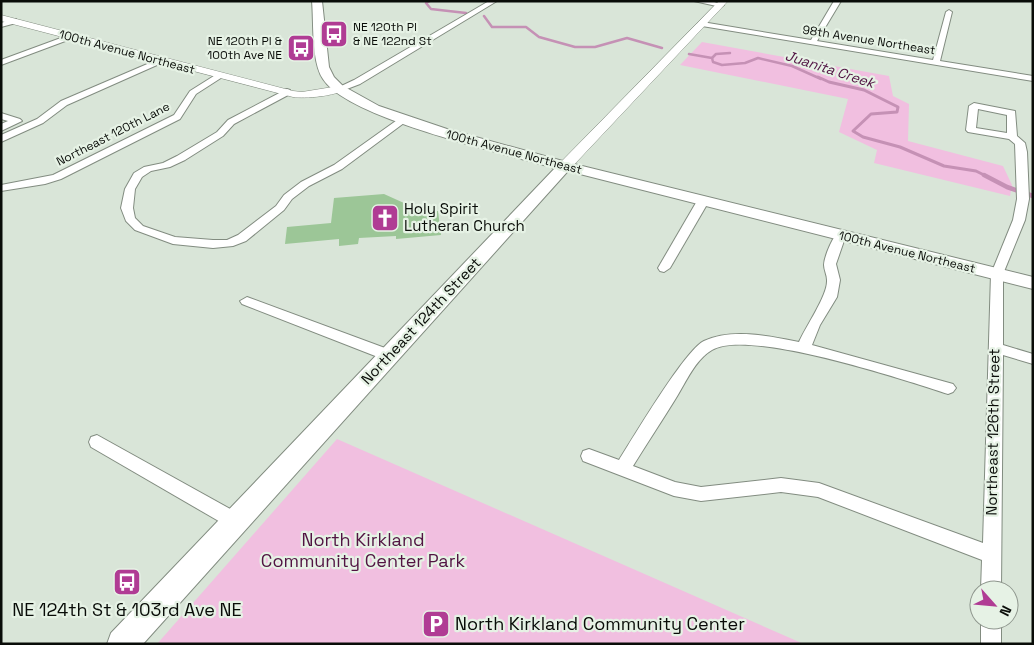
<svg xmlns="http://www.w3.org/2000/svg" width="1034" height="645" font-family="'Space Grotesk',sans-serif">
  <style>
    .green { fill: #f1bfe0 }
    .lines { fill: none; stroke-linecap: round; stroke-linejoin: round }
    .stream-far2 { stroke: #c591b5; stroke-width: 2.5 }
    .stream-far1 { stroke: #c591b5; stroke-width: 3 }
    .stream { stroke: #c591b5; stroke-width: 4.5 }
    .building { fill: #9cc697 }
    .minor-casing { stroke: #828c80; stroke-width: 2 }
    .tertiary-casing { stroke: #828c80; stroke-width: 1 }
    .secondary-casing { stroke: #828c80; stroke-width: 2 }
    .minor { fill: #fff; fill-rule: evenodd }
    .tertiary { fill: #fff; fill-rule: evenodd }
    .secondary { fill: #fff; fill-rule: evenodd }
    .labels { text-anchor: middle; stroke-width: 4.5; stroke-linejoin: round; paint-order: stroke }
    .far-poi-label { font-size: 12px; fill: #090c08; stroke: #e6f2e5; text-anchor: start }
    .far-street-label { font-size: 12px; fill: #090c08; stroke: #e6f2e5 }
    .far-water-label { font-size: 14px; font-style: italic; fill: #511343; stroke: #e6f2e5 }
    .poi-label { font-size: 15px; fill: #090c08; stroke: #e6f2e5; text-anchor: start }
    .street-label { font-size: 15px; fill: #090c08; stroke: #e6f2e5 }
    .near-park-label { font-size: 18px; fill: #521443; stroke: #e6f2e5 }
    .near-poi-label { font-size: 18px; fill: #090c08; stroke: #e6f2e5 }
  </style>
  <rect width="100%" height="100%" fill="#d9e5d8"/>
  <!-- green -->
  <g class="green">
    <polygon points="702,42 889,76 893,96 909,104 908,141 1003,166 1012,185 1010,196 874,163 877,150 839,132 848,99 680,65"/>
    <polygon points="337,439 797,641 804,644 157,644"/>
  </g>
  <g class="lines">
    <!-- stream-far2 -->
    <g class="stream-far2">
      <polyline points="430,1 426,3 431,9 466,13"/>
      <polyline points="484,16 492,27 526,27 539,37 575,47 595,47 627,38 662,48"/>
      <polyline points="689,54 712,58 713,62 722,65 745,63 758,58 792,66 821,79"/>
      <polyline points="712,58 716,54 730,53"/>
    </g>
    <!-- stream-far1 -->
    <polyline class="stream-far1" points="818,77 829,82 864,90 898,107 897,112 871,114 853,131 863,137 900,147 944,166 976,171 986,176"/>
    <!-- stream -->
    <polyline class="stream" points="984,175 1007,187 1033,196"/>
  </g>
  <!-- building -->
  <polygon class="building" points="384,194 415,208 420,207 420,213 438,211 441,235 396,239 396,236 359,238 358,244 339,246 339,239 285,244 287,227 331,223 334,198"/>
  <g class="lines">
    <!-- minor casing -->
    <g class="minor-casing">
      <g id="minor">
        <polygon points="489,1 497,1 360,84 339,92 335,89 354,80"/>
        <polygon points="694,1 711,1 724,5 721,7"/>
        <polygon points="834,1 841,1 817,41 933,60 946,12 949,10 952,12 940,61 1033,76 1033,81 702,26 698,24 702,22 811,40"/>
        <polygon points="13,19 16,19 16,23 1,27 1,23"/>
        <polygon points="69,35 76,37 1,65 1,60"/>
        <polygon points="159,59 166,61 67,105 43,123 1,142 1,135 37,119 61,101"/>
        <polygon points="217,74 224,76 196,94 180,119 61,179 45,184 1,191 1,185 53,175 174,115 190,91"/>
        <polygon points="287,89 290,90 290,94 234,124 223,136 185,160 170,167 151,171 142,177 135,189 133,208 135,218 143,226 175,237 213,240 227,240 238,235 276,206 284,195 301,182 334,165 400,118 403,117 408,120 342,169 309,186 292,199 284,210 246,241 233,246 213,248 173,244 135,230 126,221 121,208 125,189 134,173 144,167 163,163 177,156 217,132 228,120"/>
        <path d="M974 103 1015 111 1017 136 1025 143 1027 152 1029 199 1025 220 1003 274V345L1033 354V364L1003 355 1001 590H981L982 560 818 497 781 492 701 501 674 496 583 461 581 456 583 451 589 449 619 460C633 438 685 350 704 341 732 328 769 336 799 342 806 326 828 295 827 280 827 275 824 270 824 265 824 257 834 233 840 231L846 235 836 264 840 280 837 297 820 325 812 345 953 384 956 388 953 392 948 394C905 380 748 328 712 350 695 360 686 382 676 398 662 421 647 443 633 466L675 482 701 487 781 478 819 483 983 543 991 274 1013 220 1017 199 1015 144 1009 139 968 132 966 130 969 106ZM978 109 1007 115V133L976 128Z"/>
        <polygon points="1,113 20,119 22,121 1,131 1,124 8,121 1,119"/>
        <polygon points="703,198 709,201 670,268 664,272 660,271 658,268 697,201"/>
        <polygon points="247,297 393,351 395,355 393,359 383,359 242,304 240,301"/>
        <polygon points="97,435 241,515 244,521 241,527 235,529 229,527 91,447 89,442 91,437"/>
        <rect x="981" y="620" width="20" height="24"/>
      </g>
    </g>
    <!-- tertiary casing -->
    <g class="tertiary-casing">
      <g id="tertiary">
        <polygon points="719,1 728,1 570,169 560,169 558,166 560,163"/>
        <path d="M1 15 293 91 302 92 339 86 345 89C337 96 304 99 293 97L1 21Z"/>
      </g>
    </g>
    <!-- secondary casing -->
    <g class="secondary-casing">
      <path id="secondary" d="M312 1H322L329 67 334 77 343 86 379 106 447 129 570 163 1033 277V289L568 171 143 644H107L111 633 555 168C507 154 348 119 323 79 311 61 314 23 312 1Z"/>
    </g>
    <!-- minor -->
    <use href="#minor" class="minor"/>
    <!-- tertiary -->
    <use href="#tertiary" class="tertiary"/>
    <!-- secondary -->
    <use href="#secondary" class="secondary"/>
  </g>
  <!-- icons -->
  <defs>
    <g id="bus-square" transform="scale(1.4375)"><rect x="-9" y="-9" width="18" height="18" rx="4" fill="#b03c94" stroke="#e6f2e5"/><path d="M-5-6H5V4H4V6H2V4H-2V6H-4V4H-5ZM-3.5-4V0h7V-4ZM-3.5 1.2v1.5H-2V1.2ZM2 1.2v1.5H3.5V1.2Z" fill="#fff"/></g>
    <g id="church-square" transform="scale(1.4375)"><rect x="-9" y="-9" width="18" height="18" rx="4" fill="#b03c94" stroke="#e6f2e5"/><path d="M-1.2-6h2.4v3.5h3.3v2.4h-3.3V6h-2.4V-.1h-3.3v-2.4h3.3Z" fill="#fff"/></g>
    <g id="parking-square" transform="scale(1.4375)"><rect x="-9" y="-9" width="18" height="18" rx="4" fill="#b03c94" stroke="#e6f2e5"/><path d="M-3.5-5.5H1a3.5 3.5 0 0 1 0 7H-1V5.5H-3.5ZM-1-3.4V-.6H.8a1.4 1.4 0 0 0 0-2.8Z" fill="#fff"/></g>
  </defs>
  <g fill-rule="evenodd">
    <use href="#bus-square" x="334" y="34"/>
    <use href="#bus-square" x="301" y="48"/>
    <use href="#church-square" x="385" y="218"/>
    <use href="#bus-square" x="127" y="582"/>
    <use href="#parking-square" x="436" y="624"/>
  </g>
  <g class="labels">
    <!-- far-poi labels -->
    <g class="far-poi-label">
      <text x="353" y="31">NE 120th Pl<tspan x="353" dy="14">&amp; NE 122nd St</tspan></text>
      <text x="282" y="45" text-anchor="end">NE 120th Pl &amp;<tspan x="282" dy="14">100th Ave NE</tspan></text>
    </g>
    <!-- far-street labels -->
    <g class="far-street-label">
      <text transform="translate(869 40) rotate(9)" y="4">98th Avenue Northeast</text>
      <text transform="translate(127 52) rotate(15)" y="4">100th Avenue Northeast</text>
      <text transform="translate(113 134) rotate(-27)" y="4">Northeast 120th Lane</text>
      <text transform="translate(514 152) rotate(15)" y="4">100th Avenue Northeast</text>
      <text transform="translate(907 252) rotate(14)" y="4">100th Avenue Northeast</text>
    </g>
    <!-- far-water labels -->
    <g class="far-water-label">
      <text transform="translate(830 69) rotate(18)" y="5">Juanita Creek</text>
    </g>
    <!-- poi labels -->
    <g class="poi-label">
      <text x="404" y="214">Holy Spirit<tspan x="404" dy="17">Lutheran Church</tspan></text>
    </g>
    <!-- street labels -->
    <g class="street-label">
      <text transform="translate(421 321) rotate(-47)" y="5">Northeast 124th Street</text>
      <text transform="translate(993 432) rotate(-89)" y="5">Northeast 126th Street</text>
    </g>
    <!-- near-park labels -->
    <g class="near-park-label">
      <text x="363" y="546">North Kirkland<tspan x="363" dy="21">Community Center Park</tspan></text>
    </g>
    <!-- near-poi labels -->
    <g class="near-poi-label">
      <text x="127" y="616">NE 124th St &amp; 103rd Ave NE</text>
      <text x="455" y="630" text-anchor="start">North Kirkland Community Center</text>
    </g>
  </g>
  <!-- border -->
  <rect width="1034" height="645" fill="none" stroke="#090c08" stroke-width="5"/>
  <!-- north arrow -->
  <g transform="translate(994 605) rotate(117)"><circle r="24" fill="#e6f2e5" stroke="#8e968d"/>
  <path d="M0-4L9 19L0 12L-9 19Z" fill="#b03c94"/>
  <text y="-8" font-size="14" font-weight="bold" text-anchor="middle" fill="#090c08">N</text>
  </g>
</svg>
